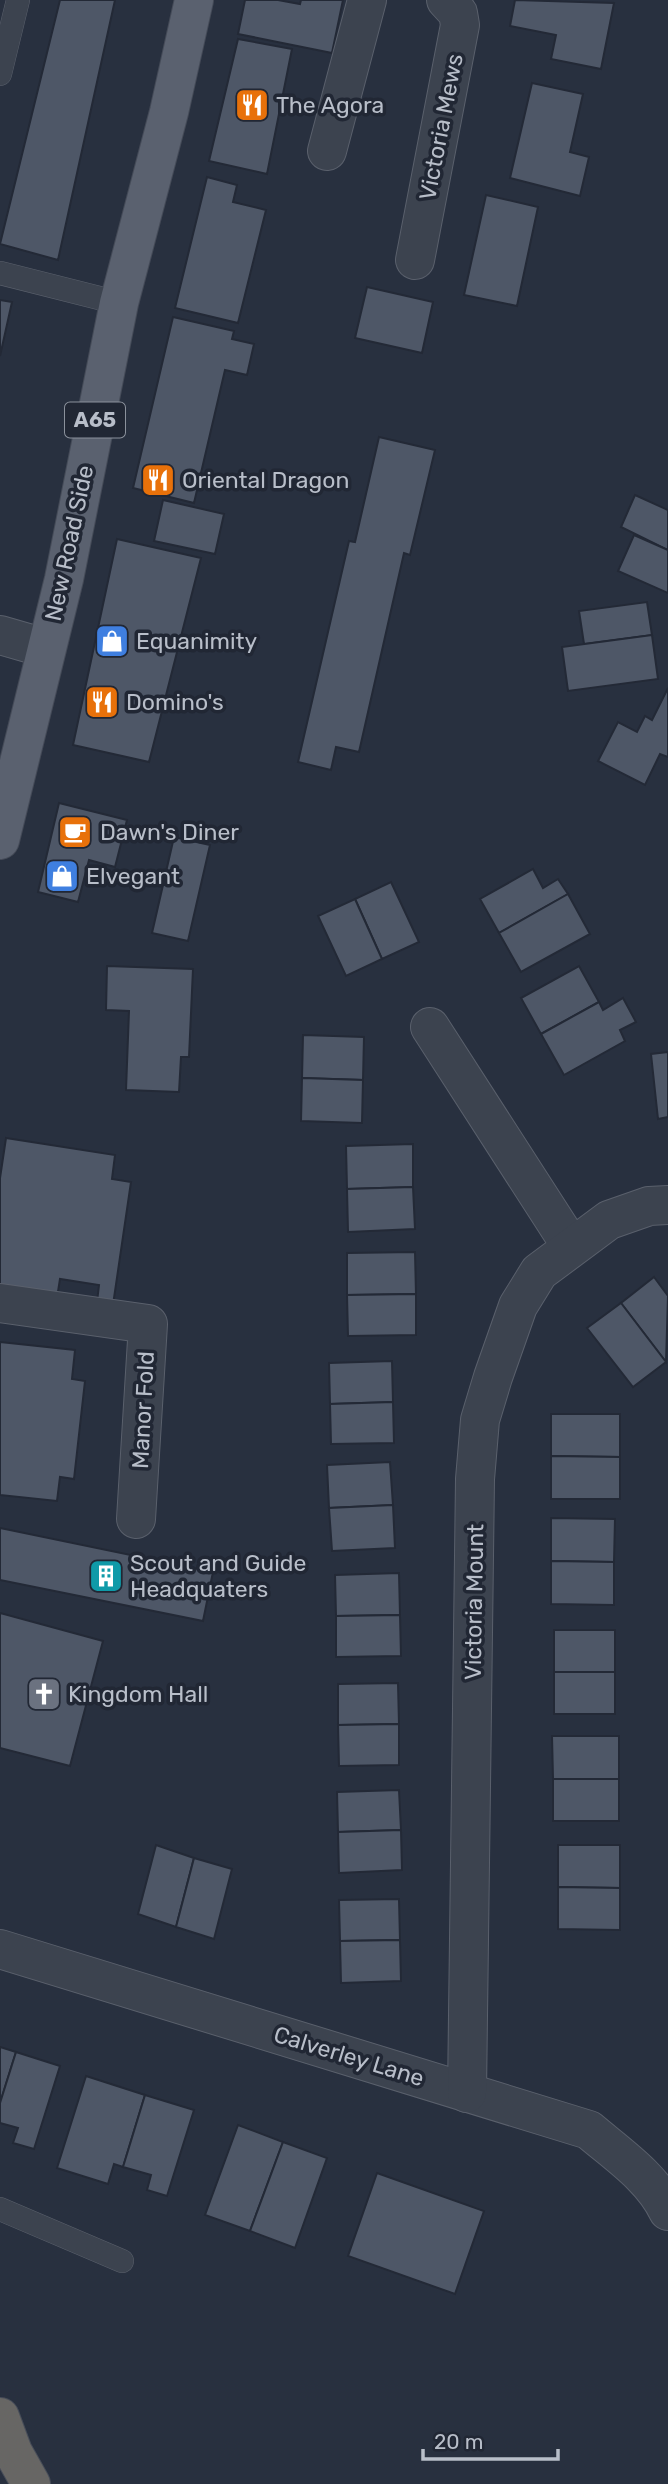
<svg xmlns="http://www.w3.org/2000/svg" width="668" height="2484" font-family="Rubik,sans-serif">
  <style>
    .building { fill: #4e5767; stroke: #232936; stroke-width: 2 }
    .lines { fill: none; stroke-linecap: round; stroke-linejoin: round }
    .service-casing { stroke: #5a606c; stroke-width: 24 }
    .minor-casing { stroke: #5a606c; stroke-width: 40 }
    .primary-casing { stroke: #454b58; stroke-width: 40 }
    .trunk-casing { stroke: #474d59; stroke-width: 40 }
    .service { stroke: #3c434f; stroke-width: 23 }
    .minor { stroke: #3c434f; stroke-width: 38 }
    .primary { stroke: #5a616f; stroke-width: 38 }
    .trunk { stroke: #676664; stroke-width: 38 }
    .labels { text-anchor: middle; stroke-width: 7; stroke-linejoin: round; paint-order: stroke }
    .shield { fill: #212734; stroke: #8b919c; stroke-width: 2 }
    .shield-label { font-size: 21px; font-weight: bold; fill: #b8bec9 }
    .poi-label { font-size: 23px; fill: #b8bec9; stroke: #212734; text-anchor: start }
    .street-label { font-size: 23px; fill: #b8bec9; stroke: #212734 }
  </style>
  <rect width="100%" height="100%" fill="#28303f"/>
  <!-- building -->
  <g class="building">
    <polygon points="60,0 115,0 58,260 0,244"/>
    <polygon points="245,0 278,0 300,4 301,0 343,0 332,53 238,34"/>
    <polygon points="515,0 614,3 601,69 551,59 556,35 510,26"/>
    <polygon points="238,39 292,49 267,174 209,161"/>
    <polygon points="532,83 583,94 570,152 589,157 580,196 510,178"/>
    <polygon points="207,177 237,185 233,202 266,210 238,323 175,308"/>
    <polygon points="486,195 538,207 517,306 464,295"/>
    <polygon points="367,287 433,302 422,353 355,338"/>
    <polygon points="0,300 12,302 0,356"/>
    <polygon points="173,317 234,331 232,339 254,344 247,375 225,370 194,503 133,488"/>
    <polygon points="379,437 435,450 410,555 404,553 359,752 336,747 331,770 298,762 349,541 355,542"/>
    <polygon points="635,495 668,510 668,550 621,527"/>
    <polygon points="163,500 224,514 215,554 154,541"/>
    <polygon points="634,535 668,550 668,593 618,571"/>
    <polygon points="117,539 201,558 149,762 73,745"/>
    <polygon points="647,602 652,635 584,644 579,611"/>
    <polygon points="652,635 658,679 568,691 562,647"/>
    <polygon points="668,688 668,757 660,754 645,785 598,761 618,722 637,732 645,716 652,720"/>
    <polygon points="59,803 127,820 115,867 89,860 78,902 38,892"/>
    <polygon points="174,837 210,845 188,941 152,933"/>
    <polygon points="533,869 543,888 558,879 568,894 499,933 480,899"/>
    <polygon points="391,882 419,942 382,959 355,899"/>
    <polygon points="568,894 590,934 521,972 499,933"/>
    <polygon points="355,899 382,959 346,976 318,916"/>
    <polygon points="107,966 193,969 189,1057 181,1057 179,1092 126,1090 129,1011 106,1010"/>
    <polygon points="579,966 599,1002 541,1034 521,998"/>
    <polygon points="623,998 636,1022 620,1030 625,1041 564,1075 541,1034 599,1002 603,1010"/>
    <polygon points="303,1035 364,1037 363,1080 302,1078"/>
    <polygon points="668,1052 668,1117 658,1119 651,1054"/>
    <polygon points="302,1078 363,1080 362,1123 301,1121"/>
    <polygon points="6,1138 115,1155 112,1179 131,1182 113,1305 97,1302 99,1285 60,1279 57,1298 0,1289 0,1178"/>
    <polygon points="413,1144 413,1187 347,1189 346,1146"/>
    <polygon points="413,1187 415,1229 348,1232 347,1189"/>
    <polygon points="415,1252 416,1294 347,1295 347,1253"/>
    <polygon points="654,1277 668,1296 666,1362 621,1303"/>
    <polygon points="416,1294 416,1335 348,1336 347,1295"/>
    <polygon points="621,1303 666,1362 633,1387 587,1328"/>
    <polygon points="0,1342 75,1350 72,1379 85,1381 74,1479 60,1477 57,1501 0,1495"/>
    <polygon points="392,1361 393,1402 330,1404 329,1363"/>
    <polygon points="393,1402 394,1443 331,1444 330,1404"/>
    <polygon points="551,1414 620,1414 620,1457 551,1456"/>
    <polygon points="551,1456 620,1457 620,1499 551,1499"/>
    <polygon points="390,1462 393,1505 329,1508 327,1465"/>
    <polygon points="393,1505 395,1548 332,1551 329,1508"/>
    <polygon points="551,1518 615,1519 614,1562 551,1561"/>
    <polygon points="0,1528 213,1572 203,1621 0,1580"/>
    <polygon points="551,1561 614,1562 614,1605 551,1604"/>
    <polygon points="399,1573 400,1615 336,1616 335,1575"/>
    <polygon points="0,1613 103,1641 70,1766 0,1748"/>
    <polygon points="400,1615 401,1656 336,1657 336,1616"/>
    <rect x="554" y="1630" width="61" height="42"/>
    <rect x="554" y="1672" width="61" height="42"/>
    <polygon points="398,1683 399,1724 338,1725 338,1684"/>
    <polygon points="399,1724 399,1765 339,1766 338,1725"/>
    <polygon points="552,1736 619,1736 619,1779 553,1779"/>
    <rect x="553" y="1779" width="66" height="42"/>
    <polygon points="399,1790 401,1830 338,1832 337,1792"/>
    <polygon points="401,1830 402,1870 339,1873 338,1832"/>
    <polygon points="156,1845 194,1858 176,1927 138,1914"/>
    <polygon points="558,1845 620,1845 620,1888 558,1887"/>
    <polygon points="194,1858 232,1869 214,1939 176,1927"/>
    <polygon points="558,1887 620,1888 620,1930 558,1929"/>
    <polygon points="399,1899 400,1940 340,1941 339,1900"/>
    <polygon points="400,1940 401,1981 341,1983 340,1941"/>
    <polygon points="0,2047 16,2052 0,2103"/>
    <polygon points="16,2052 60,2066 34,2149 13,2143 18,2128 0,2123 0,2103"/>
    <polygon points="86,2076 145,2095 123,2167 114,2164 108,2184 57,2168"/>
    <polygon points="145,2095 194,2110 167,2196 147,2190 151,2175 123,2167"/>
    <polygon points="238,2125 283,2142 250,2231 205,2215"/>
    <polygon points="283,2142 327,2158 295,2248 250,2231"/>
    <polygon points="377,2173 484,2211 455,2294 348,2256"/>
  </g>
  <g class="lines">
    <!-- service casing -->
    <g class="service-casing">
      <g id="service">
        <polyline points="0,74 18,0"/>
        <polyline points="0,273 119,303"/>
        <polyline points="0,2209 122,2261"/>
      </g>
    </g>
    <!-- minor casing -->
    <g class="minor-casing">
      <g id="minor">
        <polyline points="327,151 367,0"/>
        <polyline points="415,260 460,25 458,13 446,0"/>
        <polyline points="0,635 45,648"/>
        <polyline points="430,1027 571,1246"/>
        <polyline points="0,1303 148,1324 136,1519"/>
        <path d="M0 1949 589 2130C617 2154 652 2177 668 2211"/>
        <polyline points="467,2093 475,1479 480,1420 493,1377 518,1306 539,1272 609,1220 649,1206 668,1205"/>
      </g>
    </g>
    <!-- primary casing -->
    <g class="primary-casing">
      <polyline id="primary" points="0,840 64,579 119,303 169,112 194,0"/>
    </g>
    <!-- trunk casing -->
    <g class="trunk-casing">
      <polyline id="trunk" points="0,2417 13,2452 31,2484"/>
    </g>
    <!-- service -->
    <use href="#service" class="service"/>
    <!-- minor -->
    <use href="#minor" class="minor"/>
    <!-- primary -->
    <use href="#primary" class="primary"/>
    <!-- trunk -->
    <use href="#trunk" class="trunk"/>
  </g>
  <!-- icons -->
  <defs>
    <g id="restaurant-square" transform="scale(1.75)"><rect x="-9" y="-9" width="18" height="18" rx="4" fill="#e8710a" stroke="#212734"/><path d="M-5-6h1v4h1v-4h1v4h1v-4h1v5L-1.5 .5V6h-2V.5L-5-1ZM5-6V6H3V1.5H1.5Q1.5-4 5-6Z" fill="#fff"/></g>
    <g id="shop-square" transform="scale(1.75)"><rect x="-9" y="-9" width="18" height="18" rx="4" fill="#3f7fe0" stroke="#212734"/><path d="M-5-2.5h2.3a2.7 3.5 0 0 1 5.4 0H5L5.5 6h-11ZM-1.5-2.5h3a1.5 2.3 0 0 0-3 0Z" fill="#fff"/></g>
    <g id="cafe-square" transform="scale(1.75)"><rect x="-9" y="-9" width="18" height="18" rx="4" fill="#e8710a" stroke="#212734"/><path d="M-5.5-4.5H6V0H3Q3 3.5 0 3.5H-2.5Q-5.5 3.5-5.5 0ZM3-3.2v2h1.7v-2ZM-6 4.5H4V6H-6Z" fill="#fff"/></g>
    <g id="building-square" transform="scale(1.75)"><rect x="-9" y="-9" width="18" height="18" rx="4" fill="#0f9aa8" stroke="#212734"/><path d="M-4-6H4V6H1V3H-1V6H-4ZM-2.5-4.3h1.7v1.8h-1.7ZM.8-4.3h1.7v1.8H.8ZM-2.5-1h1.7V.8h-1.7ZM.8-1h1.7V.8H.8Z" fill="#fff"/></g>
    <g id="church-square" transform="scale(1.75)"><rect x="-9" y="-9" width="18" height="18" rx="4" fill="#6b7280" stroke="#212734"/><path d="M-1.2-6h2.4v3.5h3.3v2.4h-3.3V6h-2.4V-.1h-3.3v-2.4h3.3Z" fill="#fff"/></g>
  </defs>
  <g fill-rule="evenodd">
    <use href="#restaurant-square" x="252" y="105"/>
    <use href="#restaurant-square" x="158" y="480"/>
    <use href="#shop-square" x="112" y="641"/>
    <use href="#restaurant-square" x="102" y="702"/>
    <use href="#cafe-square" x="75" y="832"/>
    <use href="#shop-square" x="62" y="876"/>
    <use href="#building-square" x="106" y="1576"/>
    <use href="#church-square" x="44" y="1694"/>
  </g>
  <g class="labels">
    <!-- shield labels -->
    <rect class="shield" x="65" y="402.5" width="60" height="35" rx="5"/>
    <g class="shield-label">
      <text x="95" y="427">A65</text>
    </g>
    <!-- poi labels -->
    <g class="poi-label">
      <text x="276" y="113">The Agora</text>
      <text x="182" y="488">Oriental Dragon</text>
      <text x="136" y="649">Equanimity</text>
      <text x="126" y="710">Domino's</text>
      <text x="100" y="840">Dawn's Diner</text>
      <text x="86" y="884">Elvegant</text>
      <text x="130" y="1571">Scout and Guide<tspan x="130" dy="26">Headquaters</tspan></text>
      <text x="68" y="1702">Kingdom Hall</text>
    </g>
    <!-- street labels -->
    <g class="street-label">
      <text transform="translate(441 127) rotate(-79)" y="8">Victoria Mews</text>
      <text transform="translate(69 543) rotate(-78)" y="8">New Road Side</text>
      <text transform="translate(143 1410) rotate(-87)" y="8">Manor Fold</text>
      <text transform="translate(474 1602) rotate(-89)" y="8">Victoria Mount</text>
      <text transform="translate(349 2056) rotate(17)" y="8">Calverley Lane</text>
    </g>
  </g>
  <!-- scale -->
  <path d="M423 2449v10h135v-10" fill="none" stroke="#b8bec9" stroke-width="3.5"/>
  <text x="434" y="2449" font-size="21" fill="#b8bec9" stroke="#212734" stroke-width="5" paint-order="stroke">20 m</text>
</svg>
